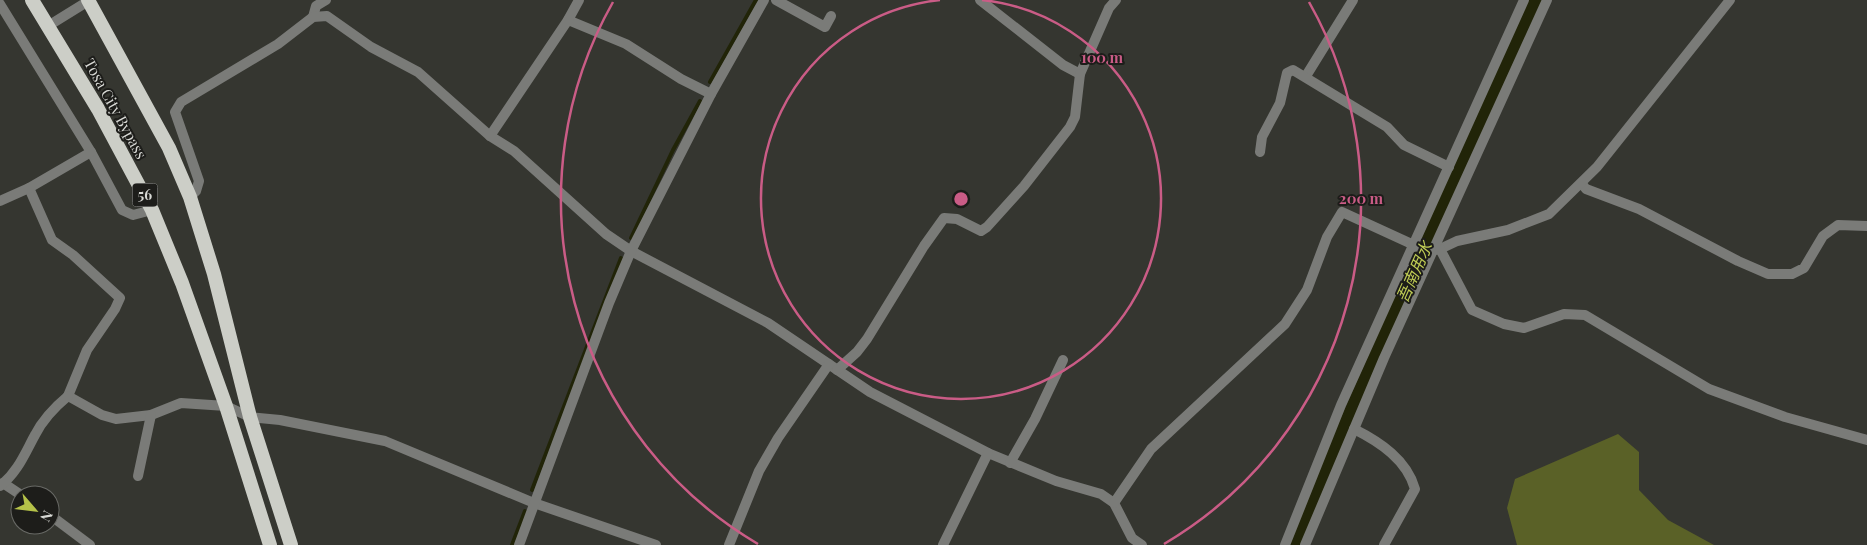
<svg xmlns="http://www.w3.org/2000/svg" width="1867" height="545" font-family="'Playfair Display','Noto Sans JP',serif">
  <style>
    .green { fill: #5a6127 }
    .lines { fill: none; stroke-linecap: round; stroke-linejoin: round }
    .stream { stroke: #212408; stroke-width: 4 }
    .canal { stroke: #212408; stroke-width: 14 }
    .minor { stroke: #7a7b78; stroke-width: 10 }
    .trunk { stroke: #cccec7; stroke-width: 14 }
    .ring { fill: none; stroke: #ca5c86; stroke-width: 2.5 }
    .labels { text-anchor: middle; stroke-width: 4; stroke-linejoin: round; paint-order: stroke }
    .shield { fill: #1d1d1a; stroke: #a1a19e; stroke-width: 1 }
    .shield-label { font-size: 14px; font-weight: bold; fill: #d9dad6 }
    .street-label { font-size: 15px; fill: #d9dad6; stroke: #1d1d1a }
    .water-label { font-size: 16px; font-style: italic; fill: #bfcc54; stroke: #1d1d1a }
    .centre { fill: #ca5c86; stroke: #1d1d1a; stroke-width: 2.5 }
    .ring-label { font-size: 15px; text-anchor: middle; font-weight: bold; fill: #ca5c86; stroke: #1d1d1a; stroke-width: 4; stroke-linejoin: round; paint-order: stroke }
  </style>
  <rect width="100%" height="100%" fill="#353630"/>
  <!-- green -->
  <polygon class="green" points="1618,434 1639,452 1639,490 1668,520 1714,545 1517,545 1507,508 1515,479"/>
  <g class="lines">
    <!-- stream -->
    <g class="stream">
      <polyline points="710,82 756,0"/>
      <polyline points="631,238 673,150 700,101"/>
      <polyline points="532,490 621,258"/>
      <polyline points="512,545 525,511"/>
    </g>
    <!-- canal -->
    <polyline class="canal" points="1293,545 1414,268 1535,0"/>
    <!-- minor -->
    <g class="minor">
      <polyline points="776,0 825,27 831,16"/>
      <polyline points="980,0 1063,65 1080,74 1109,8 1116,0"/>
      <polyline points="0,4 91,152 122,210 133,215 152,210"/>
      <polyline points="313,17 316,6 326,0"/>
      <polyline points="568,20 626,44 681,79 711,94"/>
      <polyline points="48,26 90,0"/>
      <polyline points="1306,76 1353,0"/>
      <polyline points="490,136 568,20 579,0"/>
      <polyline points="1260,152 1262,137 1280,103 1287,73 1293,70 1387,127 1404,145 1449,167"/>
      <polyline points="1582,184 1586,189 1639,209 1738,261 1768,274 1792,274 1804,268 1823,236 1838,225 1867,226"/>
      <polyline points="29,188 52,240 73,255 120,298 115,309 87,350 68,396 102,415 116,419 151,415 181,403 226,406 250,417 280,420 385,441 534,503 656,545"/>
      <polyline points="190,197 196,191 199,181 175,112 181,102 278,44 313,17 327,16 371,47 418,72 490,136 514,151 606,234 631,251 768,323 870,392 988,453 1056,481 1101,494 1114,503 1132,538 1142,545"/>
      <polyline points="0,201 29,188 91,152"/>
      <polyline points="1440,249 1457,241 1508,230 1549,214 1597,167 1730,0"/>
      <polyline points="837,370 857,352 867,339 924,246 944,218 957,219 981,231 987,227 1024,186 1070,127 1075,117 1080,74"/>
      <path d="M1354 429C1380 442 1407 460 1415 489L1384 545"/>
      <polyline points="1010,463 1035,419 1063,360"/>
      <polyline points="138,476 151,415"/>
      <polyline points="3,483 21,495"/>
      <path d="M0 486C18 472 25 453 35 435 42 421 56 406 68 396"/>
      <polyline points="1114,503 1151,449 1285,324 1307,290 1327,237 1342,212 1427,251 1440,249 1472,310 1504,324 1524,328 1564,314 1585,315 1709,389 1785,417 1867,440"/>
      <polyline points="50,515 90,545"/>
      <polyline points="519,545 609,303 631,251 711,94 764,0"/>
      <polyline points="729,545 759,471 778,438 829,364"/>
      <polyline points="943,545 988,453"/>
      <polyline points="1285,545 1341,405 1524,0"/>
      <polyline points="1305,545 1384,358 1547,0"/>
    </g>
    <!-- trunk -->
    <g class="trunk">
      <polyline points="32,0 98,109 152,210 182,283 226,406 270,545"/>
      <polyline points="88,0 169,148 190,197 214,274 250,417 291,545"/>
    </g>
  </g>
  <!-- distance rings -->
  <g class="ring">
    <path d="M982 0A200 200 0 1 1 940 0"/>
    <path d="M758 544A400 400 0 0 1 613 2M1309 2A400 400 0 0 1 1164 544"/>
  </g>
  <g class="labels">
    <!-- shield labels -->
    <rect class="shield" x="132.5" y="183.5" width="25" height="23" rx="4"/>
    <g class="shield-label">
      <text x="145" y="200">56</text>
    </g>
    <!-- street labels -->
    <g class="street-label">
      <text transform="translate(115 109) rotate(61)" y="5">Tosa City Bypass</text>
    </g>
    <!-- water labels -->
    <g class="water-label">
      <text transform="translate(1414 272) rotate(-66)" y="6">吾南用水</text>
    </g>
  </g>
  <circle cx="961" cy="199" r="8" class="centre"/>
  <g class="ring-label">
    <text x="1102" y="63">100 m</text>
    <text x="1361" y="204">200 m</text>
  </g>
  <!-- north arrow -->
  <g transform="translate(35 510) rotate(118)"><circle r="24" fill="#1d1d1a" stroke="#686965"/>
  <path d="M0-4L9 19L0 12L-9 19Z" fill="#b5c249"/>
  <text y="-8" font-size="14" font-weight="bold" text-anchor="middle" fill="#d9dad6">N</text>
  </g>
</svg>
